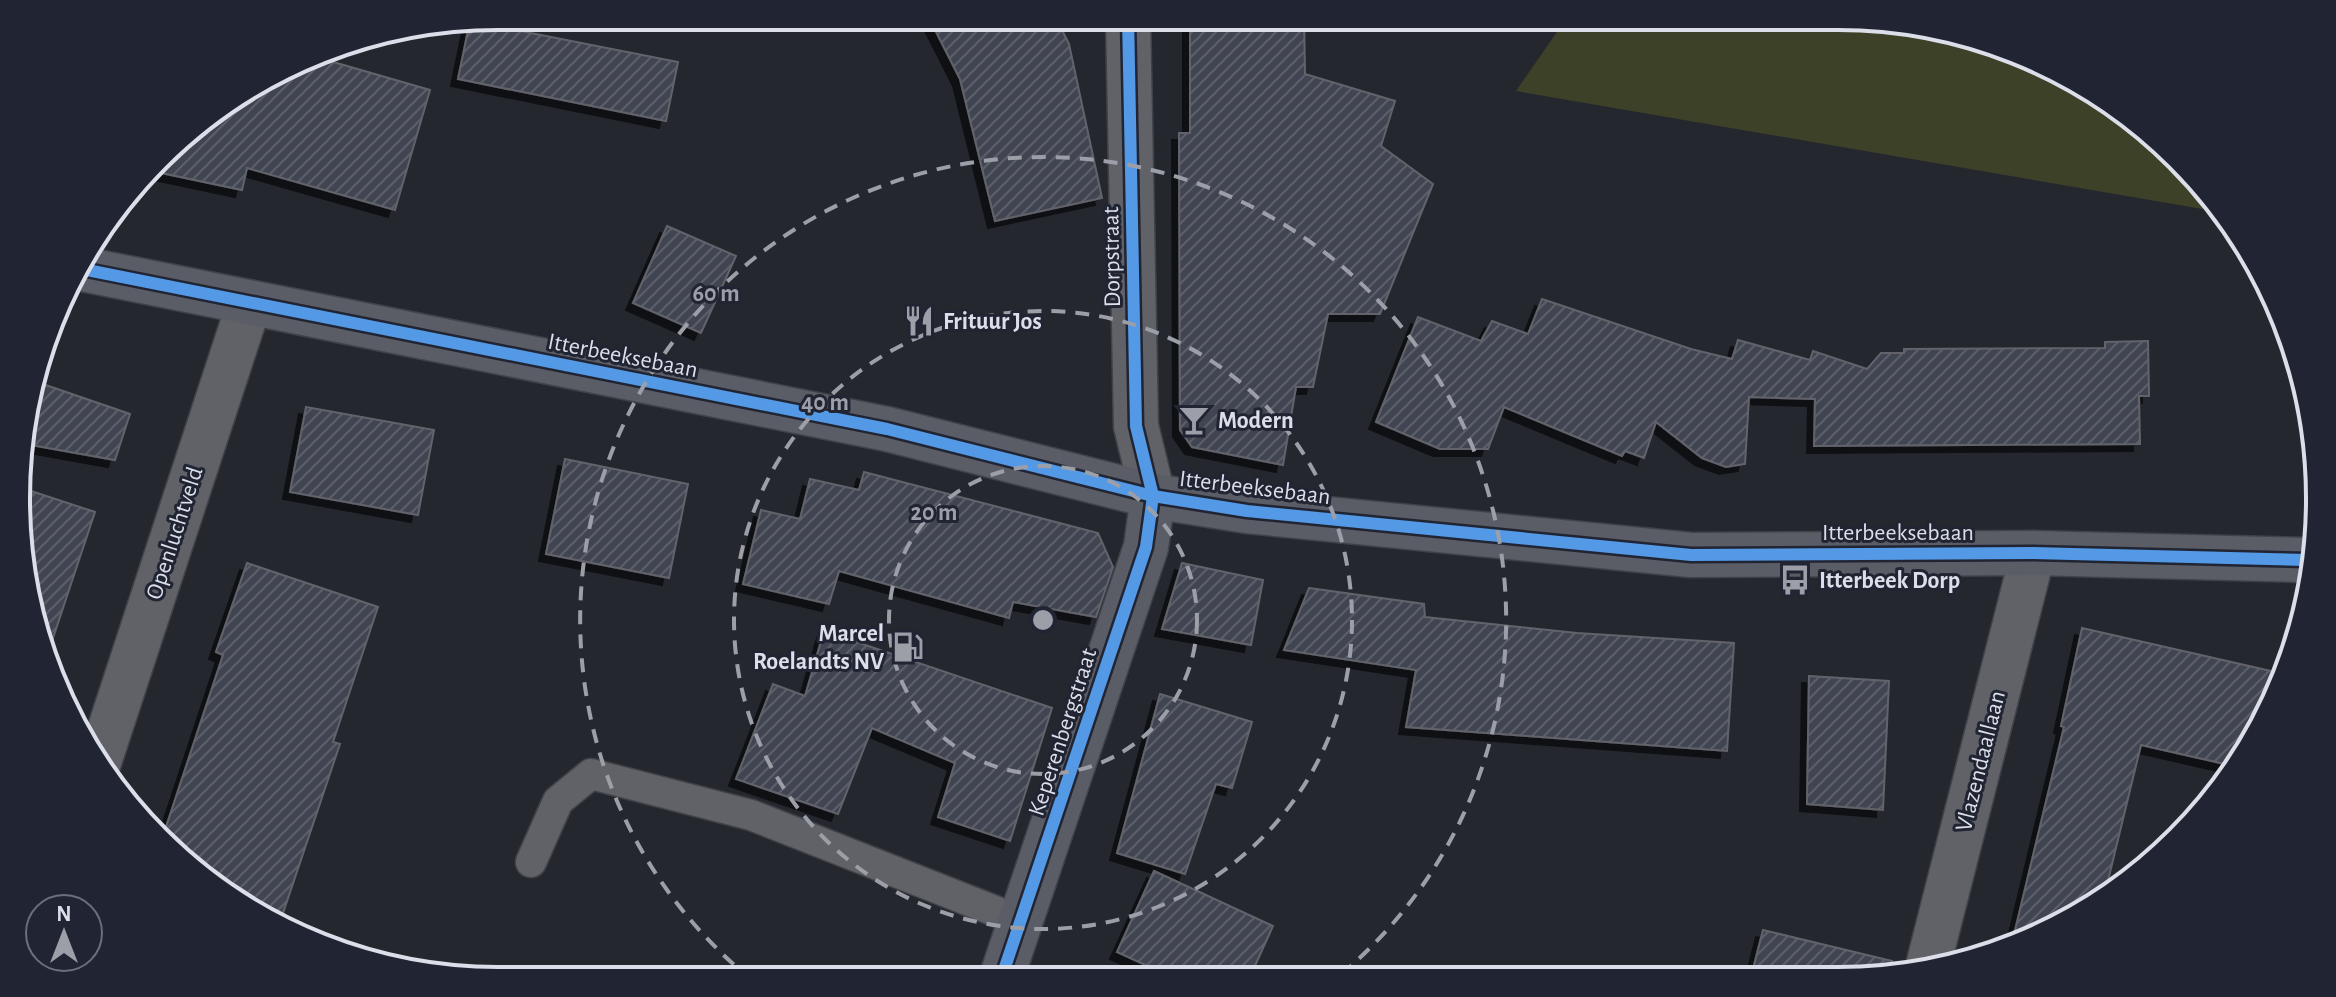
<svg xmlns="http://www.w3.org/2000/svg" width="2336" height="997" font-family="'Alegreya Sans',sans-serif">
  <style>
    .grass { fill: #3d4127 }
    .building { fill: url(#building-hatch); stroke: #62646b; stroke-width: 2; filter: url(#shadow) }
    .lines { fill: none; stroke-linecap: round; stroke-linejoin: round }
    .lane-casing { stroke: #404249; stroke-width: 33 }
    .street-casing { stroke: #404249; stroke-width: 47 }
    .secondary-casing { stroke: #404249; stroke-width: 47 }
    .lane { stroke: #606268; stroke-width: 30 }
    .street { stroke: #606268; stroke-width: 44 }
    .secondary { stroke: #5b5d66; stroke-width: 44 }
    .cycleway-casing { stroke: #212533; stroke-width: 17 }
    .cycleway { stroke: #5399e6; stroke-width: 12 }
    .ring { fill: none; stroke: #9c9fa8; stroke-width: 4; stroke-dasharray: 14 10 }
    .labels { text-anchor: middle; stroke-width: 6; stroke-linejoin: round; paint-order: stroke }
    .street-label { font-size: 24px; fill: #dcdfe9; stroke: #212533 }
    .poi-label { font-size: 24px; font-weight: bold; fill: #dcdfe9; stroke: #212533; text-anchor: start }
    .rim { fill: none; stroke: #dcdfe9; stroke-width: 4 }
    .centre { fill: #9c9fa8; stroke: #212533; stroke-width: 4 }
    .ring-label { font-size: 24px; text-anchor: middle; font-weight: bold; fill: #9c9fa8; stroke: #212533; stroke-width: 6; stroke-linejoin: round; paint-order: stroke }
  </style>
  <defs>
    <pattern id="building-hatch" width="6" height="6" patternUnits="userSpaceOnUse" patternTransform="scale(2)"><rect width="6" height="6" fill="#414451"/><path d="M-1 1l2-2M0 6l6-6M5 7l2-2" fill="none" stroke="#5c5f6a"/></pattern>
    <filter id="shadow"><feDropShadow dx="-7" dy="7" stdDeviation="0" flood-color="#0009"/></filter>
  </defs>
  <rect width="100%" height="100%" fill="#25272f"/>
  <!-- grass -->
  <polygon class="grass" points="1568,16 1838,16 1993,42 2156,136 2214,211 1516,91"/>
  <!-- building -->
  <g class="building">
    <polygon points="928,16 1055,16 1069,44 1102,198 995,221 960,79"/>
    <polygon points="1190,16 1304,16 1305,74 1395,101 1381,146 1433,184 1380,314 1328,314 1313,387 1296,387 1283,465 1192,447 1180,430 1179,133 1190,133"/>
    <polygon points="470,21 678,62 666,121 458,79"/>
    <polygon points="316,57 430,90 395,210 247,168 242,190 152,171 181,135"/>
    <polygon points="667,226 736,256 701,333 633,303"/>
    <polygon points="1542,299 1691,349 1732,359 1738,340 1810,360 1813,351 1867,369 1881,353 1904,353 1904,349 2105,348 2105,342 2148,341 2149,396 2139,396 2140,444 1814,446 1815,399 1749,397 1745,464 1726,467 1702,458 1656,422 1644,458 1625,451 1622,456 1504,407 1488,449 1440,449 1376,422 1418,317 1481,341 1492,321 1528,334"/>
    <polygon points="34,381 130,414 115,460 25,444 25,405"/>
    <polygon points="306,407 434,430 418,515 290,492"/>
    <polygon points="565,459 688,484 669,578 546,554"/>
    <polygon points="864,472 1098,533 1113,567 1096,617 1013,602 1009,618 839,571 829,604 743,584 761,510 800,519 810,479 859,490"/>
    <polygon points="25,489 95,512 48,653 25,592"/>
    <polygon points="247,563 378,607 333,742 340,744 281,919 181,862 162,839 223,655 216,652"/>
    <polygon points="1182,563 1263,580 1251,645 1162,629"/>
    <polygon points="1309,588 1424,604 1425,617 1577,633 1734,643 1727,751 1406,727 1416,670 1284,650"/>
    <polygon points="2082,628 2284,674 2238,767 2141,745 2104,897 2011,947 2064,727 2061,726"/>
    <polygon points="824,631 1052,708 1010,841 938,817 955,763 872,728 838,814 736,779 773,684 805,696"/>
    <polygon points="1809,676 1889,681 1883,810 1807,804"/>
    <polygon points="1160,694 1252,722 1232,788 1216,784 1185,874 1117,853"/>
    <polygon points="1154,871 1273,926 1249,979 1176,979 1117,952"/>
    <polygon points="1763,930 1892,961 1890,977 1751,977"/>
  </g>
  <g class="lines">
    <!-- lane casing -->
    <g class="lane-casing">
      <polyline id="lane" points="531,862 558,801 591,774 751,815 1023,922"/>
    </g>
    <!-- street casing -->
    <g class="street-casing">
      <g id="street">
        <polyline points="1128,16 1136,426 1153,496"/>
        <polyline points="99,762 249,304"/>
        <polyline points="1927,970 2033,553"/>
      </g>
    </g>
    <!-- secondary casing -->
    <g class="secondary-casing">
      <g id="secondary">
        <polyline points="77,268 887,429 1153,496 1247,511 1691,555 2033,553 2307,560"/>
        <polyline points="1001,979 1146,547 1153,496"/>
      </g>
    </g>
    <!-- lane -->
    <use href="#lane" class="lane"/>
    <!-- street -->
    <use href="#street" class="street"/>
    <!-- secondary -->
    <use href="#secondary" class="secondary"/>
    <!-- cycleway casing -->
    <g class="cycleway-casing">
      <g id="cycleway">
        <polyline points="77,268 887,429 1153,496 1247,511 1691,555 2033,553 2307,560"/>
        <polyline points="1001,979 1146,547 1153,496 1136,426 1128,16"/>
      </g>
    </g>
    <!-- cycleway -->
    <use href="#cycleway" class="cycleway"/>
  </g>
  <!-- distance rings -->
  <g class="ring">
    <circle cx="1043" cy="620" r="154"/>
    <circle cx="1043" cy="620" r="309"/>
    <path d="M752 980A463 463 0 1 1 1338 977"/>
  </g>
  <!-- icons -->
  <defs>
    <g id="restaurant-bare" transform="scale(2.4)"><path d="M-5-6h1v4h1v-4h1v4h1v-4h1v5L-1.5 .5V6h-2V.5L-5-1ZM5-6V6H3V1.5H1.5Q1.5-4 5-6Z" fill="#9c9fa8" stroke="#212533" stroke-width="2.5" paint-order="stroke"/></g>
    <g id="bar-bare" transform="scale(2.4)"><path d="M-6-5H6L.8 .8V4.5H3.5V6h-7V4.5H-.8V.8Z" fill="#9c9fa8" stroke="#212533" stroke-width="2.5" paint-order="stroke"/></g>
    <g id="bus-bare" transform="scale(2.4)"><path d="M-5-6H5V4H4V6H2V4H-2V6H-4V4H-5ZM-3.5-4V0h7V-4ZM-3.5 1.2v1.5H-2V1.2ZM2 1.2v1.5H3.5V1.2Z" fill="#9c9fa8" stroke="#212533" stroke-width="2.5" paint-order="stroke"/></g>
    <g id="fuel-bare" transform="scale(2.4)"><path d="M-5.5-6h7V0h2V4h1.3V-2.5L3-4.5l.8-.8L6-3V5H2.5V1h-1V6h-7ZM-4.2-4.7v3.2H.2V-4.7Z" fill="#9c9fa8" stroke="#212533" stroke-width="2.5" paint-order="stroke"/></g>
  </defs>
  <g fill-rule="evenodd">
    <use href="#restaurant-bare" x="919" y="321"/>
    <use href="#bar-bare" x="1194" y="420"/>
    <use href="#bus-bare" x="1795" y="580"/>
    <use href="#fuel-bare" x="908" y="647"/>
  </g>
  <g class="labels">
    <!-- street labels -->
    <g class="street-label">
      <text transform="translate(1111 257) rotate(-91)" y="8">Dorpstraat</text>
      <text transform="translate(623 355) rotate(11)" y="8">Itterbeeksebaan</text>
      <text transform="translate(1255 487) rotate(7)" y="8">Itterbeeksebaan</text>
      <text x="1898" y="540">Itterbeeksebaan</text>
      <text transform="translate(174 533) rotate(-72)" y="8">Openluchtveld</text>
      <text transform="translate(1062 732) rotate(-72)" y="8">Keperenbergstraat</text>
      <text transform="translate(1980 761) rotate(-76)" y="8">Vlazendaallaan</text>
    </g>
    <!-- poi labels -->
    <g class="poi-label">
      <text x="943" y="329">Frituur Jos</text>
      <text x="1218" y="428">Modern</text>
      <text x="1819" y="588">Itterbeek Dorp</text>
      <text x="884" y="641" text-anchor="end">Marcel<tspan x="884" dy="28">Roelandts NV</tspan></text>
    </g>
  </g>
  <!-- crop -->
  <path d="M0 0H2336V997H0ZM498 30H1838A468 468 0 0 1 2306 498V499A468 468 0 0 1 1838 967H498A468 468 0 0 1 30 499V498A468 468 0 0 1 498 30Z" fill="#212533" fill-rule="evenodd"/>
  <path class="rim" d="M498 30H1838A468 468 0 0 1 2306 498V499A468 468 0 0 1 1838 967H498A468 468 0 0 1 30 499V498A468 468 0 0 1 498 30Z"/>
  <circle cx="1043" cy="620" r="12" class="centre"/>
  <g class="ring-label">
    <text x="716" y="301">60 m</text>
    <text x="825" y="410">40 m</text>
    <text x="934" y="520">20 m</text>
  </g>
  <!-- north arrow -->
  <g transform="translate(64 933)"><circle r="38" fill="#212533" stroke="#6c6f7c" stroke-width="2"/>
  <path d="M0-6L14 30L0 20L-14 30Z" fill="#9c9fa8"/>
  <text y="-12" font-size="22" font-weight="bold" text-anchor="middle" fill="#dcdfe9">N</text>
  </g>
</svg>
